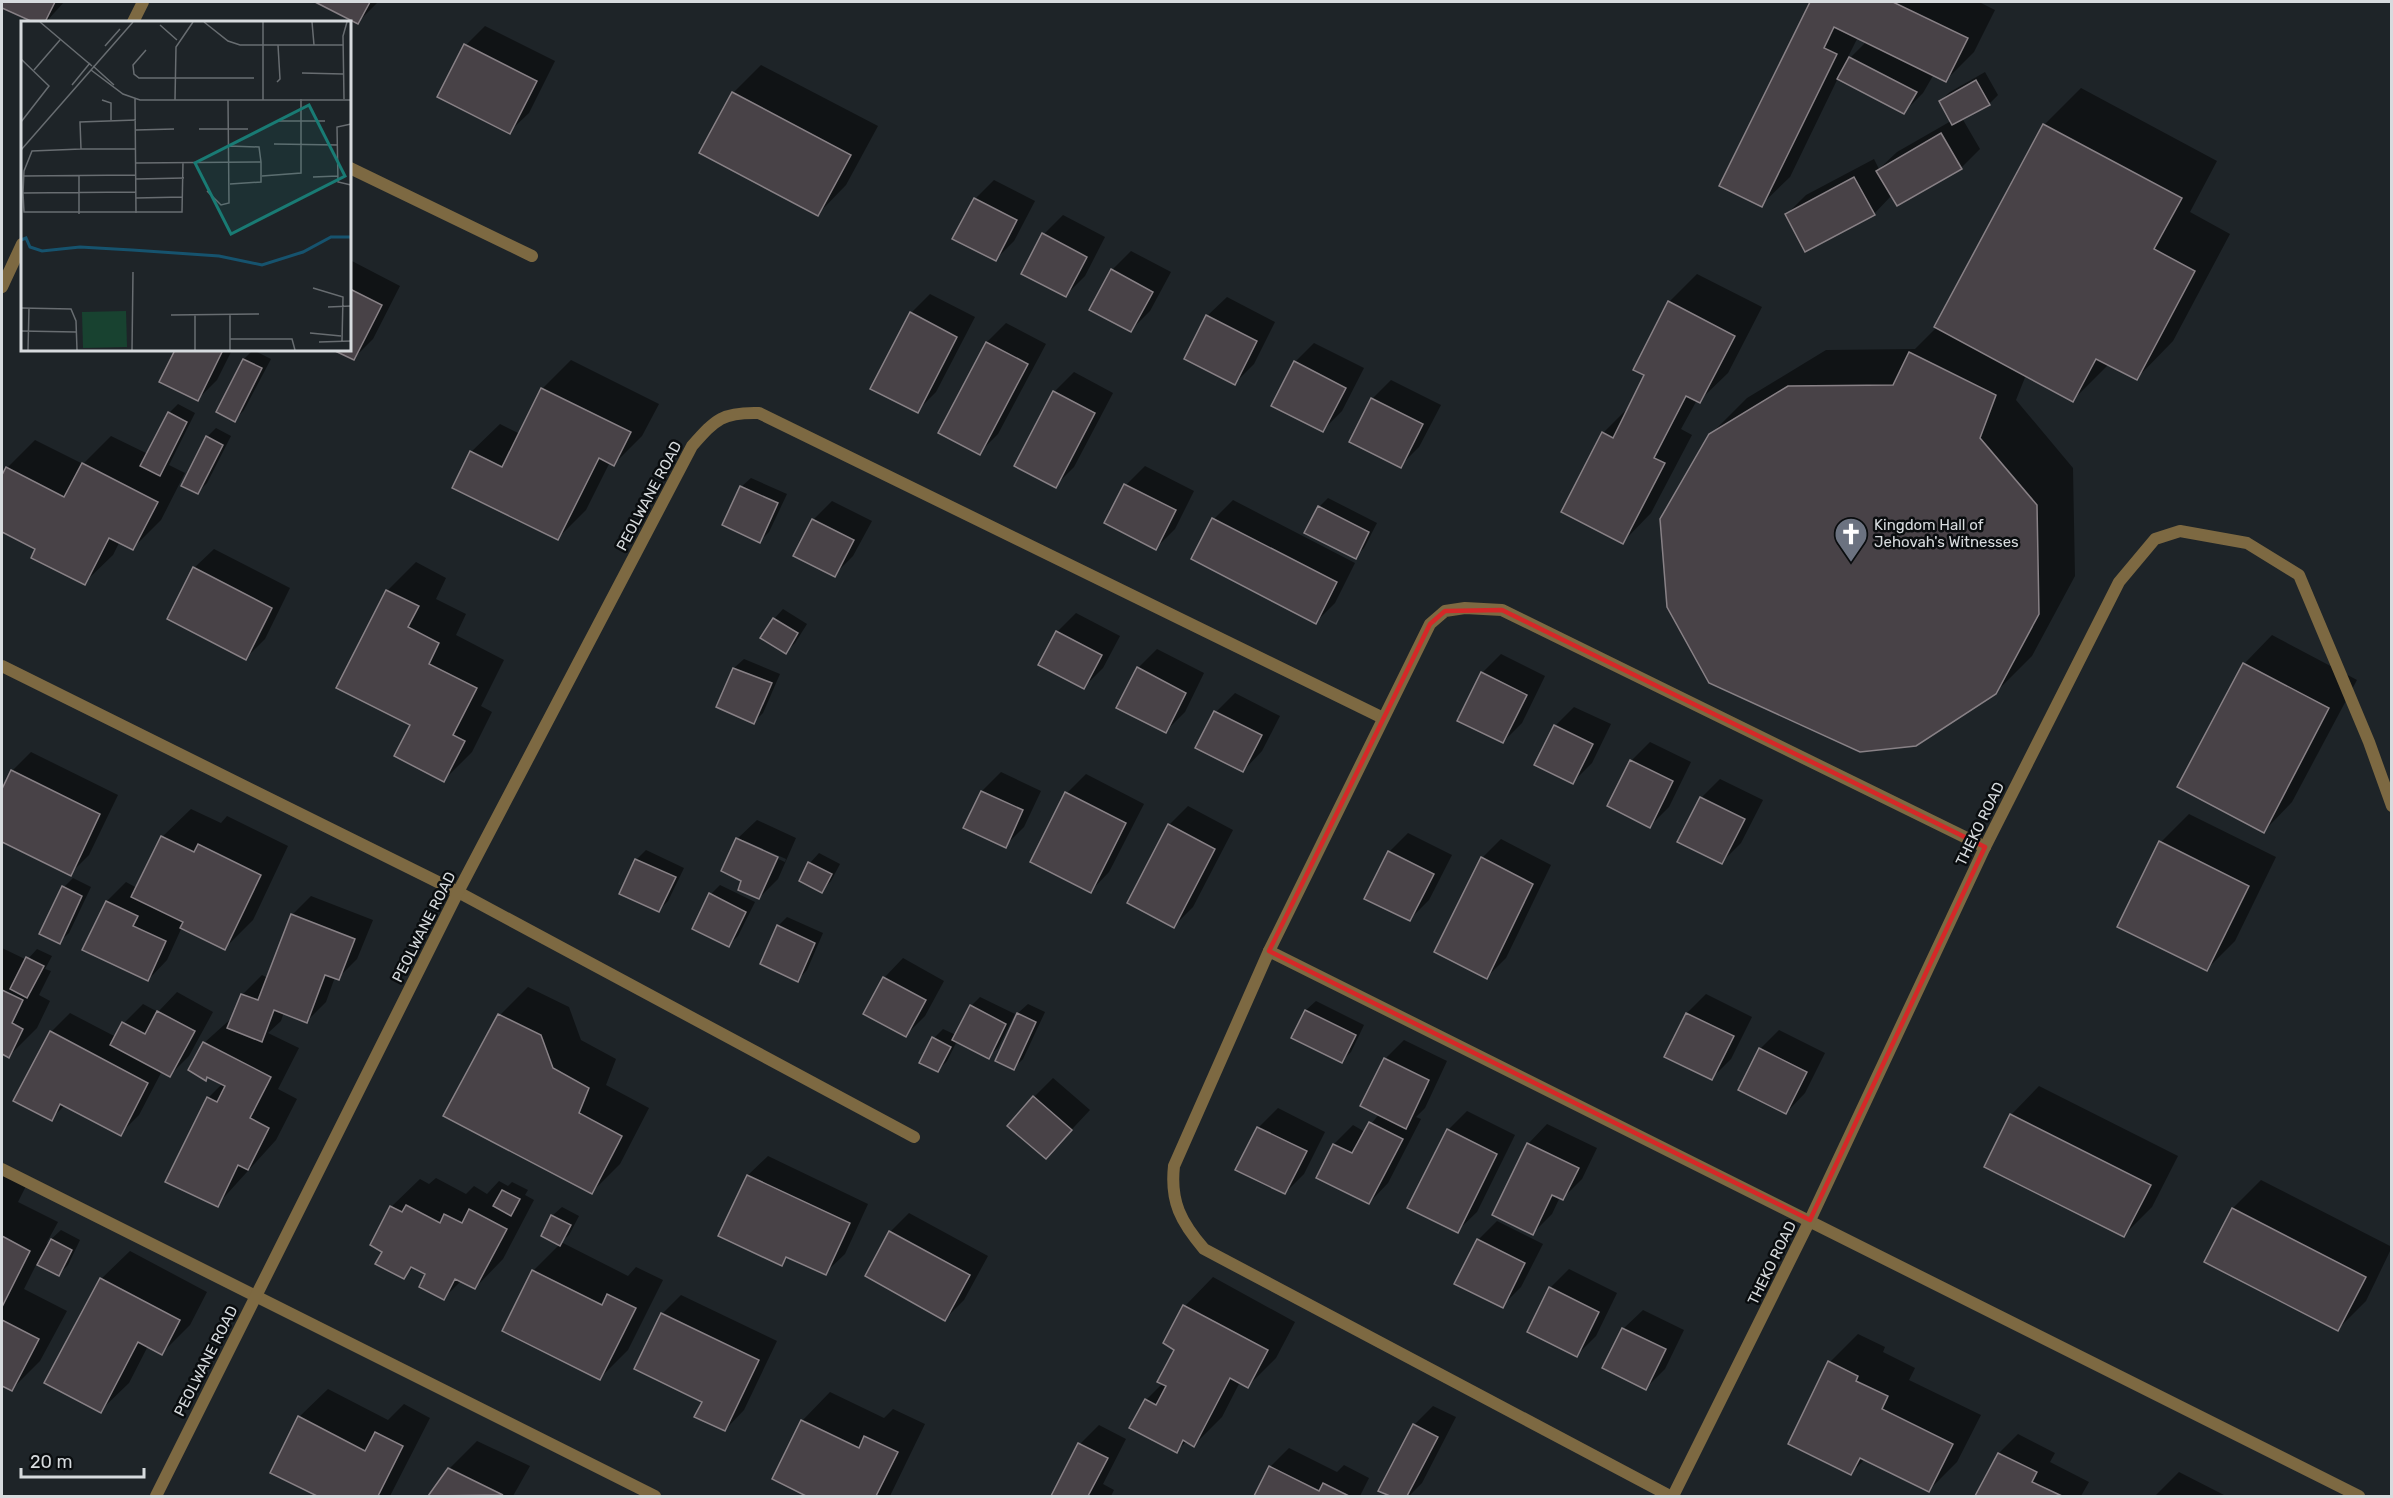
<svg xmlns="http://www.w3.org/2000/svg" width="2393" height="1498" font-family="Rubik,sans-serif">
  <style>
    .shadow { fill: #0007; fill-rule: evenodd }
    .building { fill: #484247; stroke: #888186; stroke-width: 1.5 }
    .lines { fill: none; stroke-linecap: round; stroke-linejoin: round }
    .minor { stroke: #7d6942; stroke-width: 12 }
    .marked { fill: none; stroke: #d62828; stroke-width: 4.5; stroke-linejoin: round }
    .labels { text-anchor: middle; stroke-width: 5; stroke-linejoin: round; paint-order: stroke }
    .street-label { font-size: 15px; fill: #d7dbde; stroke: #0a0d0f }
    .poi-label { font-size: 15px; fill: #d7dbde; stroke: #0a0d0f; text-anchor: start }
    .inset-river { fill: none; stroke: #16536e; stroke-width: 3 }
    .inset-road { fill: none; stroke: #686d71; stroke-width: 1.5 }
    .view { fill: #197b74; fill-opacity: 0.15; stroke: #197b74; stroke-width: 3 }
    .inset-edge { fill: none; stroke: #d7dbde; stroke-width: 3 }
  </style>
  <rect width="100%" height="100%" fill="#1e2428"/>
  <!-- shadow -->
  <g class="shadow">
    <polygon points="2,2 64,2 46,22 37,22 2,6"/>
    <polygon points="318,2 378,2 358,22"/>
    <path d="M1812 2H1979L1995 10 1974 52 1946 80 1934 74 1923 93 1904 112 1838 78 1790 177 1761 205 1721 185ZM1858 37 1867 41 1848 60 1847 59Z"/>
    <polygon points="485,26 555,61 529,113 509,132 439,96 466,45"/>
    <polygon points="761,65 878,126 846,185 818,214 733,93"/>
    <polygon points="1985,72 1998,95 1989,104 1962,118 1980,149 1961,168 1897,204 1892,195 1874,214 1786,215 1806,195 1874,159 1879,169 1897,152 1951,121 1940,101 1950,92"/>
    <polygon points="2081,88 2217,161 2190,212 2230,234 2173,341 2137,378 2109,364 2073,400 2026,375 2016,400 2073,468 2075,576 2032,656 1995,693 1710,435 1747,398 1826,350 1915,349 1937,327 2044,125"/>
    <polygon points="994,180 1035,201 1014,241 995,260 975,199"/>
    <polygon points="1063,215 1105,237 1085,276 1066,295 1044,234"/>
    <polygon points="1131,251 1171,272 1150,311 1131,330 1112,270"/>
    <polygon points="350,260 400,286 373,339 354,358 336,350 350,350"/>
    <polygon points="1697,274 1762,307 1728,373 1699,401 1697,400 1681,429 1692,435 1651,513 1623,542 1603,433 1630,406 1646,375 1669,302"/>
    <polygon points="930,294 975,317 936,392 917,411 911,313"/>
    <polygon points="1227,297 1275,322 1254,364 1235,383 1207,316"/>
    <polygon points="1006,323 1046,344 998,434 979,453 987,342"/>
    <polygon points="1314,343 1364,368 1342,411 1323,430 1295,362"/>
    <polygon points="176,350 232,350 217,380 198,399 161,381"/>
    <polygon points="253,350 271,359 244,410 235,420 218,411 244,359"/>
    <polygon points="571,360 659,404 642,436 614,464 610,462 586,510 558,538 471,452 500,424 520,434 542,389"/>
    <polygon points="1074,372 1113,393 1074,467 1055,486 1016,465 1054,392"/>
    <polygon points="1391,380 1441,405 1419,447 1400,466 1372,399"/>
    <polygon points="178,404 195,413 169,465 185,473 161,520 133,548 120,541 113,555 84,583 37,549 2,530 2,479 7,468 35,440 83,464 111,436 148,454 169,413"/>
    <polygon points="216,428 231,436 207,483 198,492 207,437"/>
    <polygon points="1145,466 1194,491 1175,529 1156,548 1106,523 1126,485"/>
    <polygon points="751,478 787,494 769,532 760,541 741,487"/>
    <polygon points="1328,498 1377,523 1364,548 1355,557 1319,507"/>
    <polygon points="1233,500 1355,563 1335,603 1316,622 1193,558 1214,519"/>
    <polygon points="832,501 872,521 853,556 834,575 813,520"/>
    <polygon points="214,549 290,588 265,639 246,658 194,568"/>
    <polygon points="416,562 446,578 436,599 466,614 456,635 504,660 481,706 492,712 472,752 444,780 412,725 338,687 387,591"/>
    <polygon points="783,609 807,624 795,643 786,652 774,619"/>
    <polygon points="1076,613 1120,636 1103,668 1084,687 1057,632"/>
    <polygon points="2272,635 2357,680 2292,802 2264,831 2244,664"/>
    <polygon points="1157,649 1204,673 1185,712 1166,731 1138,668"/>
    <polygon points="1501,654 1545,676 1522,723 1503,742 1482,673"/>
    <polygon points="744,659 780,674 763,713 754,722 718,707 734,668"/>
    <polygon points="1235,693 1280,716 1262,751 1243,771 1197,747 1216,712"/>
    <polygon points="1574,707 1611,724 1592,763 1572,783 1555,726"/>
    <polygon points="1650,742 1691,762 1669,807 1650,826 1631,761"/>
    <polygon points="31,752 118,795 89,855 70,874 2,840 2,792 12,771"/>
    <polygon points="1001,772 1041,791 1024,827 1005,846 982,791"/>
    <polygon points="1086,774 1144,804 1109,872 1090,892 1067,793"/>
    <polygon points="1720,779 1763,800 1741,843 1722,862 1701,798"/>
    <polygon points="1188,806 1233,830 1193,907 1174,926 1169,825"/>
    <polygon points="191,809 221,823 227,816 288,846 253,920 225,948 182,927 167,960 148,980 107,901 126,882 137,888 162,837"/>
    <polygon points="2189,814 2276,857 2235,941 2207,969 2161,842"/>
    <path d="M757 820 796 838 778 879 759 898 743 881 737 839ZM743 840 786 859 785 862 743 843Z"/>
    <polygon points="1408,833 1452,855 1429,900 1410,919 1389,852"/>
    <polygon points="1501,839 1551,865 1506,958 1487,977 1482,858"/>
    <polygon points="646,850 684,868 668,901 659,910 621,893 636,860"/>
    <polygon points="819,853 840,864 831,881 822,891 801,880 810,863"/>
    <polygon points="73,878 91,887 69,933 59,942 64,887"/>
    <polygon points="720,885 755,902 738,936 729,945 711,894"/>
    <polygon points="311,896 373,920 357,959 338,978 335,977 326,1002 307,1021 284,1012 281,1021 268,1033 299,1048 278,1089 297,1099 276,1140 217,1205 208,1098 223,1083 204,1043 234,1016 243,994 262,975 268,978 292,915"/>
    <polygon points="787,917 823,933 807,970 798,980 778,926"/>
    <polygon points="2,948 27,960 37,949 52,956 45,969 51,971 39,995 50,1001 37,1028 9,1056 2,1053"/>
    <polygon points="903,958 944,981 925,1016 906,1035 865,1013 884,978"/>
    <polygon points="528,987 569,1007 581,1040 616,1059 606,1085 649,1108 620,1164 592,1192 500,1015"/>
    <polygon points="177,992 213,1012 189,1056 170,1075 162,1071 139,1115 120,1134 65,1105 51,1119 51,1032 70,1013 116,1037 124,1023 143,1004 158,1012"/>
    <polygon points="1706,994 1752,1017 1731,1059 1712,1078 1666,1056 1687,1013"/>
    <polygon points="980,997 1015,1014 998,1048 988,1057 957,1041 947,1061 938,1070 934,1038 943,1029 956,1035 971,1006"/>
    <polygon points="1316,1001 1364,1025 1351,1052 1342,1061 1293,1037 1306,1010"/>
    <polygon points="1028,1004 1045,1012 1023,1059 1014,1068 997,1060 1018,1013"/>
    <polygon points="1779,1030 1825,1053 1805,1093 1786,1113 1760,1049"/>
    <polygon points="1404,1040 1447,1061 1425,1108 1416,1117 1421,1119 1388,1183 1369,1203 1318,1177 1334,1144 1353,1125 1365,1132 1379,1114 1385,1059"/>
    <polygon points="1053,1078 1090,1110 1046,1157 1034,1097"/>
    <polygon points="2039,1086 2178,1156 2152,1207 2124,1235 2011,1115"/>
    <polygon points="1278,1108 1325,1132 1304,1174 1285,1193 1237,1169 1259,1127"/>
    <polygon points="1467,1111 1515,1135 1477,1212 1457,1231 1448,1130"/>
    <polygon points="1547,1124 1597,1148 1582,1179 1563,1198 1560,1197 1552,1214 1533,1233 1494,1214 1528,1144"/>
    <polygon points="768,1156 868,1204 845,1254 825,1273 789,1256 782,1264 720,1235 748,1175"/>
    <polygon points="2,1175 26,1186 18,1202 58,1222 46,1244 61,1230 80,1240 68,1265 59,1274 37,1263 24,1289 67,1311 40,1361 12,1389 2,1384"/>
    <polygon points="436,1178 466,1194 474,1186 487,1194 499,1181 508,1186 512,1182 528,1190 525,1195 534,1200 503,1259 475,1288 461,1281 444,1298 427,1274 414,1267 404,1277 384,1251 391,1207 420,1179 429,1184"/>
    <polygon points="2261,1180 2392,1247 2366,1301 2337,1330 2233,1208"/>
    <polygon points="562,1207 579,1216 569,1235 561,1242 628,1276 636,1267 663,1280 628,1350 600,1378 533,1271 560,1244 552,1216"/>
    <polygon points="909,1213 988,1256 964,1300 945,1319 867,1275 890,1232"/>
    <polygon points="1497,1221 1543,1244 1521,1287 1502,1306 1478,1240"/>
    <polygon points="130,1251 207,1292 190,1325 162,1353 148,1346 129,1383 100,1411 101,1279"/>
    <polygon points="1569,1269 1617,1293 1596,1336 1577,1355 1550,1288"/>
    <polygon points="1213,1277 1295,1322 1276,1358 1248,1386 1240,1382 1222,1417 1194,1445 1187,1441 1176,1451 1132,1428 1146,1400 1163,1383 1176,1349 1165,1343 1185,1306"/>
    <polygon points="681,1295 777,1341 744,1410 725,1430 704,1401 662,1314"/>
    <polygon points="1643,1310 1684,1330 1665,1369 1646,1388 1623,1329"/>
    <polygon points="1858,1334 1885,1347 1883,1352 1915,1368 1909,1380 1981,1415 1957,1462 1928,1491 1865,1459 1851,1473 1830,1362"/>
    <polygon points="328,1389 388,1420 404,1404 430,1418 390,1496 320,1496 272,1472 299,1417"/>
    <polygon points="830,1392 884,1418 893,1409 925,1424 890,1496 810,1496 774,1479 802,1421"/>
    <polygon points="1433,1406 1456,1417 1422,1483 1409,1496 1393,1496 1380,1490 1414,1425"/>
    <polygon points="1099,1425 1126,1439 1103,1484 1114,1490 1111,1496 1053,1496 1080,1444"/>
    <polygon points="2018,1434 2055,1453 2050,1462 2089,1482 2081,1496 1977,1496 1999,1453"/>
    <polygon points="477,1441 530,1466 513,1496 430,1496 449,1469"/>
    <polygon points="1289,1448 1337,1472 1344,1465 1369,1478 1360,1496 1255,1496 1270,1467"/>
    <polygon points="2179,1472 2226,1496 2155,1496"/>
  </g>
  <!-- building -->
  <g class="building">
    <polygon points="2,2 55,2 45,22 33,22 2,8"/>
    <polygon points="315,2 370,2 358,24"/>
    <polygon points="1810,2 1893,2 1968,38 1946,82 1834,27 1824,48 1837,54 1762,207 1719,186"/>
    <polygon points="464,44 537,81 510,134 437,97"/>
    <polygon points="1849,57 1917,92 1904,114 1837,79"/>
    <polygon points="1976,80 1990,105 1952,125 1939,101"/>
    <polygon points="732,92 851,155 818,216 699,153"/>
    <polygon points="2043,124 2182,198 2154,249 2195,271 2137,380 2096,359 2073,402 1934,327"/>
    <polygon points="1941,133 1962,169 1897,206 1876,171"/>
    <polygon points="1854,177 1875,215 1805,252 1785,214"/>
    <polygon points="974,198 1017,220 996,261 952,239"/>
    <polygon points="1042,233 1087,257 1066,297 1021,274"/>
    <polygon points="1111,269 1153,292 1131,332 1089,310"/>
    <polygon points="350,289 382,305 354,360 333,350 350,350"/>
    <polygon points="1668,301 1735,336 1700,403 1686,396 1654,458 1665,463 1623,544 1561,512 1602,432 1613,438 1644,375 1633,370"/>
    <polygon points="910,312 957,337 918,413 870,389"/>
    <polygon points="1206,315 1257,341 1235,385 1184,359"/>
    <polygon points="986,342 1028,364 980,455 938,433"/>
    <polygon points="175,350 223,350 198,401 159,382"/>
    <polygon points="1909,352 1996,395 1980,438 2037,505 2039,614 1996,694 1916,746 1860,752 1709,683 1667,607 1660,519 1709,434 1788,386 1893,385"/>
    <polygon points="243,359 262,368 235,422 216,412"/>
    <polygon points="1294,361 1346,388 1323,432 1271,406"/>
    <polygon points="541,388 631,432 614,466 599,458 558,540 452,488 470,451 502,467"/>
    <polygon points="1053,391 1095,413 1056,488 1014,466"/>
    <polygon points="1371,398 1423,424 1401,468 1349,442"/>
    <polygon points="168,412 187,422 160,476 140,466"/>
    <polygon points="206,436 223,445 198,494 181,486"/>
    <polygon points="82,463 158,502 133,550 109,538 85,585 31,558 35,549 2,532 2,475 6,467 64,497"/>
    <polygon points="1124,484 1176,510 1156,550 1104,523"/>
    <polygon points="740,486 778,503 760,543 722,525"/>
    <polygon points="1318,506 1369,532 1356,559 1304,533"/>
    <polygon points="1212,518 1337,582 1316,624 1191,559"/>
    <polygon points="812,519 854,540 835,577 793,556"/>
    <polygon points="193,567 272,608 246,660 167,619"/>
    <polygon points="386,590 419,606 408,627 439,643 429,664 477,688 453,735 465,741 444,782 394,756 410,725 336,688"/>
    <polygon points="773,618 798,633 786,654 760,638"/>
    <polygon points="1056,631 1102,655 1084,689 1038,665"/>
    <polygon points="2243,663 2329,708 2264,833 2177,787"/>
    <polygon points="1137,667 1186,693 1166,733 1116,708"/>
    <polygon points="733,668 772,683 754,724 716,707"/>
    <polygon points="1481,672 1527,695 1503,743 1457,721"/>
    <polygon points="1214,711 1262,735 1243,772 1195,748"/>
    <polygon points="1554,725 1593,744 1573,784 1534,765"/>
    <polygon points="1630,760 1673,781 1650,828 1607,806"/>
    <polygon points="11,770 100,814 71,876 2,842 2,789"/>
    <polygon points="981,791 1023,810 1006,848 963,828"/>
    <polygon points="1065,792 1126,823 1091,893 1030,862"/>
    <polygon points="1700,797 1745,819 1722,864 1677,842"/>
    <polygon points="1168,824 1215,849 1174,928 1127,903"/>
    <polygon points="161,836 194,852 198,844 261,875 225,950 180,928 183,922 131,897"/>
    <polygon points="736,838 778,857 759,899 738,890 741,881 721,871"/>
    <polygon points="2159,841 2249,886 2207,971 2117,927"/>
    <polygon points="1388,851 1434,874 1410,921 1364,899"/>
    <polygon points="1481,857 1533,884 1487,979 1434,952"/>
    <polygon points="635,859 676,877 659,912 619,894"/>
    <polygon points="808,862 832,874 822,893 799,881"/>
    <polygon points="62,886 82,896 60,944 39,934"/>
    <polygon points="709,893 746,912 729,947 692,929"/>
    <polygon points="106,901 138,916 133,926 166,941 148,981 82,950"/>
    <polygon points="291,914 355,939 339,980 325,975 307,1023 274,1010 262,1042 227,1028 241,994 258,1000"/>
    <polygon points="777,925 815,943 798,982 760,964"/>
    <polygon points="26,957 44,966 27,998 10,989"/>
    <polygon points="883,977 926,1000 906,1037 863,1014"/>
    <polygon points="2,990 23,1000 12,1023 23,1029 9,1058 2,1054"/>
    <polygon points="970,1005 1006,1024 989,1059 952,1040"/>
    <polygon points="1305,1010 1356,1035 1342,1063 1291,1038"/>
    <polygon points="157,1011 195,1031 170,1077 110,1045 122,1022 145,1034"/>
    <polygon points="1017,1013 1036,1022 1014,1070 995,1061"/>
    <polygon points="1686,1013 1734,1036 1712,1080 1664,1057"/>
    <polygon points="498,1014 541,1035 553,1068 589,1088 579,1113 622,1136 592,1194 443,1116"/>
    <polygon points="50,1031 148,1083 121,1136 60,1104 52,1121 13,1101"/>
    <polygon points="932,1037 951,1047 938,1072 919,1063"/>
    <polygon points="203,1042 271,1077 250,1118 269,1128 248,1170 238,1165 218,1207 165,1182 207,1097 217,1102 225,1086 207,1077 206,1081 188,1070"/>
    <polygon points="1759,1048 1807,1072 1786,1114 1738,1090"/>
    <polygon points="1384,1058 1429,1080 1406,1129 1360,1106"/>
    <polygon points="1033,1096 1072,1130 1046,1159 1007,1126"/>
    <polygon points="2010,1114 2151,1185 2124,1237 1984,1167"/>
    <polygon points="1369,1122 1403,1139 1369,1204 1316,1178 1333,1144 1352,1153"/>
    <polygon points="1257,1127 1307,1151 1285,1194 1235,1170"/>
    <polygon points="1447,1129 1497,1154 1458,1233 1407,1208"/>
    <polygon points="1527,1143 1579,1168 1563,1200 1552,1195 1533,1235 1492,1215"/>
    <polygon points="747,1175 850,1223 826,1275 786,1257 782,1266 718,1236"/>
    <polygon points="502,1190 520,1199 511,1216 493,1206"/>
    <polygon points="406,1205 440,1223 444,1214 462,1223 469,1209 507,1229 475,1289 455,1279 444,1300 419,1287 425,1274 411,1267 404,1279 375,1264 382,1252 370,1245 390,1206 402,1212"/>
    <polygon points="2232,1208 2366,1277 2338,1331 2204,1262"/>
    <polygon points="551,1215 571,1225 560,1246 541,1236"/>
    <polygon points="889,1231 970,1275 945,1321 865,1276"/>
    <polygon points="2,1236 30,1251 2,1307"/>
    <polygon points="51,1239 72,1250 59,1276 37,1265"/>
    <polygon points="1477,1239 1525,1263 1503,1308 1454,1284"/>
    <polygon points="532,1270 602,1305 607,1294 636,1308 600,1380 502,1331"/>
    <polygon points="100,1278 180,1320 162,1355 138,1342 101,1413 44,1383"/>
    <polygon points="1549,1287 1599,1312 1577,1357 1527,1332"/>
    <polygon points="1183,1305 1268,1350 1248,1388 1230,1378 1194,1447 1183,1440 1177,1453 1129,1428 1145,1399 1156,1405 1166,1386 1157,1382 1174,1350 1163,1343"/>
    <polygon points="661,1313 759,1360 725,1431 694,1417 702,1402 634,1369"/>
    <polygon points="2,1320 39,1339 12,1391 2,1386"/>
    <polygon points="1622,1328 1666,1349 1646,1390 1602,1368"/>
    <polygon points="1828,1361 1858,1376 1856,1381 1888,1396 1882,1409 1953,1444 1929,1492 1860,1458 1851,1475 1788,1444"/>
    <polygon points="298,1416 365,1451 375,1432 403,1446 378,1496 317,1496 270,1473"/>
    <polygon points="801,1420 859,1448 864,1436 898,1452 876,1496 806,1496 772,1479"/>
    <polygon points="1413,1424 1438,1437 1407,1496 1390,1496 1378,1491"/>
    <polygon points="1078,1443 1108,1458 1088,1496 1051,1496"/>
    <polygon points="1998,1453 2037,1472 2032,1482 2062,1496 1975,1496"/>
    <polygon points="1269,1466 1319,1491 1323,1483 1349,1496 1254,1496"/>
    <polygon points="448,1468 503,1495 428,1496"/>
  </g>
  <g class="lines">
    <!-- minor -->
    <g class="minor">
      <polyline points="133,22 143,2"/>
      <polyline points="350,168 532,256"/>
      <polyline points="2,287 22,244"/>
      <polyline points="2,666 458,892 914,1137"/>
      <polyline points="1269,951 2359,1496"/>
      <polyline points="2,1169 655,1496"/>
      <path d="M156 1496 458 892 692 446C716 419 722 412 759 413L1383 718"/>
      <path d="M1670 1496 1204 1249C1181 1222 1170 1202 1174 1166L1269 951 1430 624 1445 611 1465 608 1502 610 1985 847"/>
      <polyline points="1673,1496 1810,1220 1985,847 2119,582 2155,539 2180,531 2247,543 2299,575 2369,742 2392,806"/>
    </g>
  </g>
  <!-- marked area -->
  <path class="marked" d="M1502 610 1985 847 1810 1220 1269 951 1430 624 1445 611Z"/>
  <!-- icons -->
  <defs>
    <g id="church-pin" transform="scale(1.725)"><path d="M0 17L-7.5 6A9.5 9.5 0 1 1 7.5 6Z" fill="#6b7280" stroke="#0a0d0f"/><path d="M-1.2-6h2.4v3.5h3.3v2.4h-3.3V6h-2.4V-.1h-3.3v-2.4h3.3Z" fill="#fff"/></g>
  </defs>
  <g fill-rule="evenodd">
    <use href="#church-pin" x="1851" y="534"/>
  </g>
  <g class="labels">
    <!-- street labels -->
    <g class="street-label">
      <text transform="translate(649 496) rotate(-62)" y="5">PEOLWANE ROAD</text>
      <text transform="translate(1980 824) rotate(-64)" y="5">THEKO ROAD</text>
      <text transform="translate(424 927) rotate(-63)" y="5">PEOLWANE ROAD</text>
      <text transform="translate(1772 1263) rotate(-64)" y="5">THEKO ROAD</text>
      <text transform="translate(206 1361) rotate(-63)" y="5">PEOLWANE ROAD</text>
    </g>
    <!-- poi labels -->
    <g class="poi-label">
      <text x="1874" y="530">Kingdom Hall of<tspan x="1874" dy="17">Jehovah's Witnesses</tspan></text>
    </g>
  </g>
  <!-- overview -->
  <g transform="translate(21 21)">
    <rect width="330" height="330" fill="#1e2428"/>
    <path d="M105 290 106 326 62 327 61 291Z" fill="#184230"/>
    <path class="inset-river" d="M0 219 5 217 9 226 21 230 59 226 111 229 198 235 241 244 282 231 310 216H330"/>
    <path class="inset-road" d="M19 1 71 45M183 1 207 20 219 24H322M291 1 293 24M139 4 156 19M84 25 99 8M125 29 112 44 113 53 118 57H233M0 38 28 65 0 101M72 45 93 64M13 49 39 19M70 49 102 73 119 79H330M281 52 322 53M256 61 259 58 257 24M51 64 69 42M114 78 115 192M323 78 322 15 326 1M81 79 90 82V99M154 79 155 26 172 1M242 79V1M115 99 59 101 60 128H115M255 100H304M330 103 316 106 317 161 330 164M178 108H227M115 109 153 108M253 123 317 124M208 125 238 126 240 141V161L209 163M0 129 112 1M115 142 240 141M2 155 115 154M241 155 280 152V78M292 156 317 155M115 158 163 157M186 170 200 184 208 182 207 79M115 171 2 172 3 191H161L162 141M2 172 3 150 11 130 60 128M115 177 162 176M58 193V154M292 267 322 276 321 320M307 286 330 285M0 287 50 288 55 300 56 329M150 294 238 293M0 310 55 311M289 312 320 315M209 318H271L274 329M298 321 330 320M7 329 8 287M111 329 112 251M174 329V294M209 329V294"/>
    <path class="view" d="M288 84 324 155 210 213 174 142Z"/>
    <rect width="330" height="330" class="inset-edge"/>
  </g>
  <!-- border -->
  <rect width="2393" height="1498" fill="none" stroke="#d7dbde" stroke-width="6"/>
  <!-- scale -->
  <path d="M21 1468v9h123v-9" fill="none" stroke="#d7dbde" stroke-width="3"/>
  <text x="30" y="1468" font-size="18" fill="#d7dbde" stroke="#0a0d0f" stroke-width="4.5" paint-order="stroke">20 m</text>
</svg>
